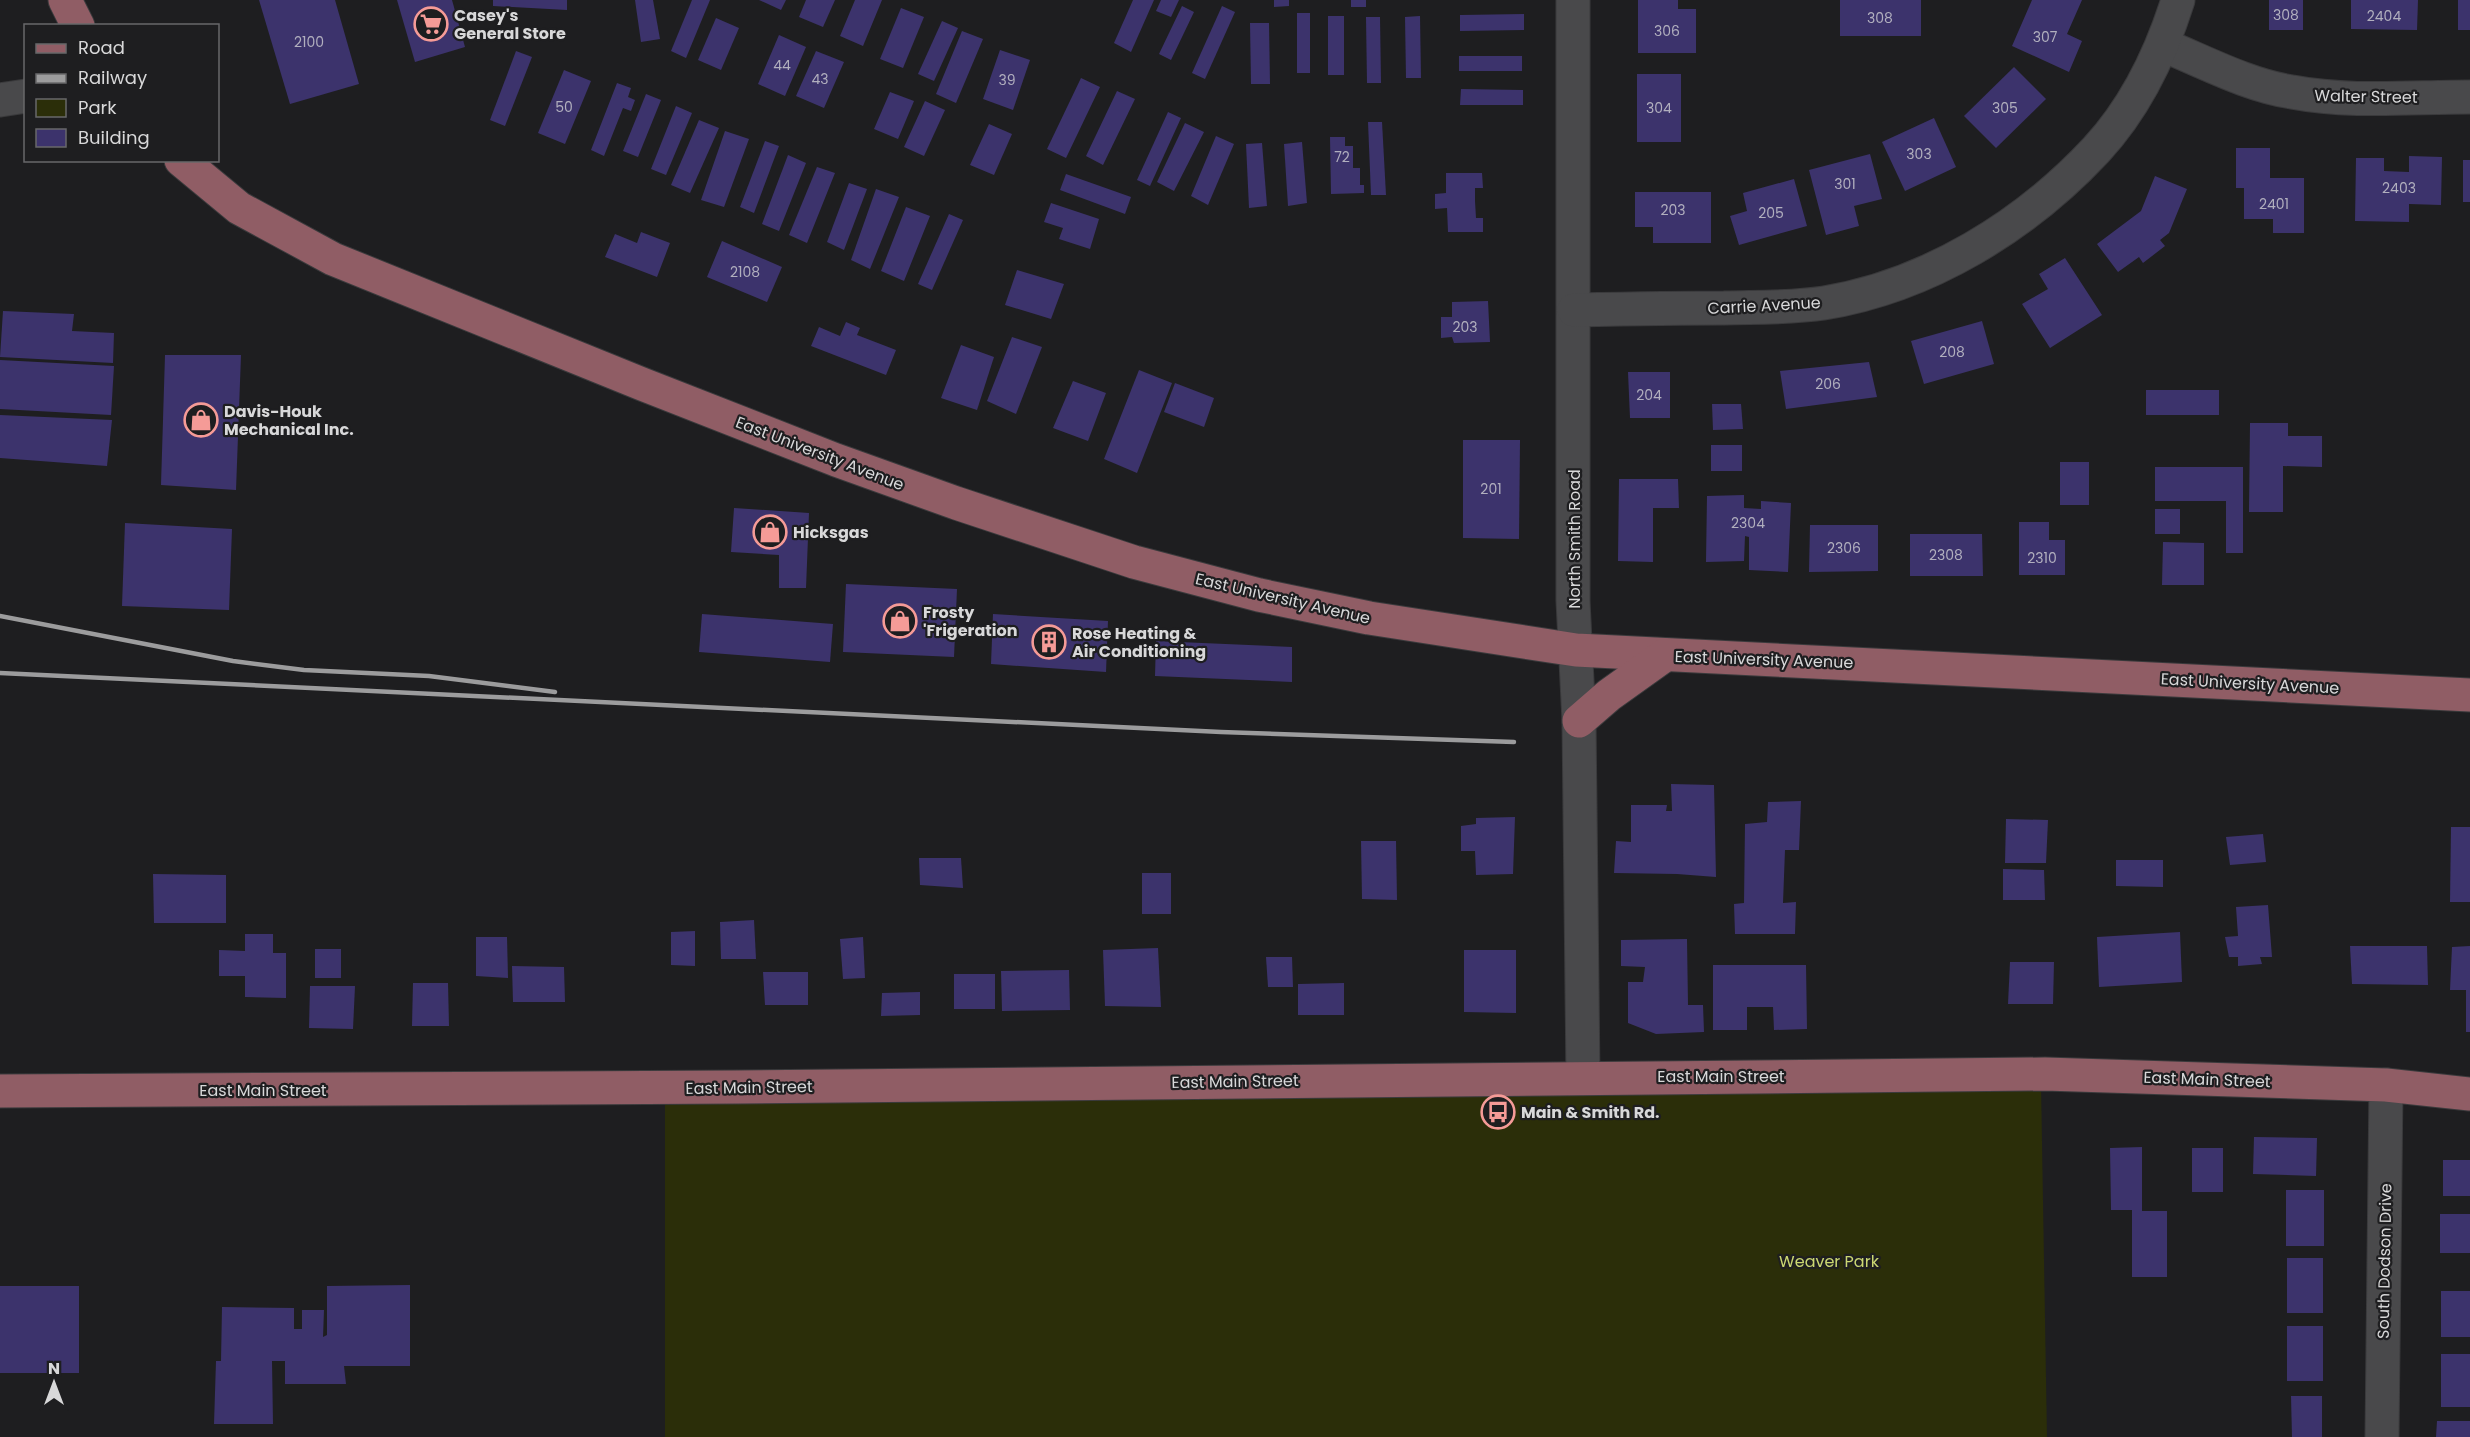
<svg xmlns="http://www.w3.org/2000/svg" width="2470" height="1437" font-family="Poppins,sans-serif">
  <style>
    .green { fill: #2b2e09 }
    .building { fill: #3c336c }
    .lines { fill: none; stroke-linecap: round; stroke-linejoin: round }
    .minor-casing { stroke: #3a3a3c; stroke-width: 35 }
    .major-casing { stroke: #3a3a3c; stroke-width: 35 }
    .minor { stroke: #49494b; stroke-width: 33 }
    .major { stroke: #905d65; stroke-width: 33 }
    .rail { stroke: #9c9c9d; stroke-width: 4.5 }
    .labels { text-anchor: middle; stroke-width: 4.5; stroke-linejoin: round; paint-order: stroke }
    .number-label { font-size: 14px; fill: #b1afbe }
    .poi-label { font-size: 16px; font-weight: bold; fill: #d8d8d9; stroke: #1e1e20; text-anchor: start }
    .street-label { font-size: 16px; fill: #d8d8d9; stroke: #1e1e20 }
    .park-label { font-size: 16px; fill: #cbd772; stroke: #1e1e20 }
  </style>
  <rect width="100%" height="100%" fill="#1e1e20"/>
  <!-- green -->
  <polygon class="green" points="2041,1083 2047,1437 665,1437 665,1089"/>
  <!-- building -->
  <g class="building">
    <polygon points="259,0 335,0 359,84 290,104"/>
    <polygon points="397,0 452,0 465,47 415,62"/>
    <polygon points="493,0 567,0 567,10 493,6"/>
    <polygon points="635,0 653,0 660,39 641,42"/>
    <polygon points="692,0 710,0 686,58 671,51"/>
    <polygon points="759,0 786,0 781,10"/>
    <polygon points="806,0 835,0 823,27 799,17"/>
    <polygon points="855,0 882,0 863,46 840,36"/>
    <polygon points="1133,0 1154,0 1131,52 1114,43"/>
    <polygon points="1161,0 1179,0 1171,17 1156,11"/>
    <polygon points="1274,0 1289,0 1289,6 1274,7"/>
    <rect x="1351" y="0" width="15" height="7"/>
    <polygon points="1638,0 1678,0 1678,9 1696,9 1696,53 1638,53"/>
    <rect x="1840" y="0" width="81" height="36"/>
    <polygon points="2032,0 2082,0 2067,34 2082,41 2069,72 2012,46"/>
    <rect x="2269" y="0" width="34" height="30"/>
    <polygon points="2351,0 2418,0 2417,30 2351,29"/>
    <rect x="2458" y="0" width="12" height="30"/>
    <polygon points="1182,6 1194,12 1171,60 1159,54"/>
    <polygon points="1222,6 1235,12 1205,79 1192,73"/>
    <polygon points="901,8 924,17 903,68 880,59"/>
    <rect x="1297" y="13" width="13" height="60"/>
    <polygon points="1524,14 1524,30 1460,31 1460,15"/>
    <rect x="1328" y="16" width="16" height="59"/>
    <polygon points="1420,16 1421,78 1406,78 1405,17"/>
    <polygon points="1366,17 1380,17 1381,83 1367,83"/>
    <polygon points="716,18 739,28 721,70 698,60"/>
    <polygon points="942,21 958,28 934,81 918,74"/>
    <polygon points="1250,23 1269,23 1270,84 1251,84"/>
    <polygon points="962,31 983,39 956,103 936,94"/>
    <polygon points="779,35 806,47 785,96 758,84"/>
    <polygon points="1000,50 1030,60 1013,110 983,99"/>
    <polygon points="516,51 532,57 505,126 490,120"/>
    <polygon points="816,51 844,62 824,108 796,96"/>
    <rect x="1459" y="56" width="63" height="15"/>
    <polygon points="2014,67 2046,99 1996,148 1964,116"/>
    <polygon points="564,70 591,81 565,144 538,133"/>
    <rect x="1637" y="74" width="44" height="68"/>
    <polygon points="1081,78 1100,87 1066,158 1047,149"/>
    <polygon points="617,83 631,88 628,97 635,100 631,111 623,108 604,156 591,150"/>
    <polygon points="1461,89 1523,90 1523,105 1460,105"/>
    <polygon points="1117,91 1135,99 1103,165 1086,156"/>
    <polygon points="890,92 914,101 898,139 874,129"/>
    <polygon points="646,94 661,100 638,157 623,151"/>
    <polygon points="925,101 945,110 924,156 904,147"/>
    <polygon points="676,106 692,113 666,175 651,169"/>
    <polygon points="1168,112 1181,118 1150,186 1137,180"/>
    <polygon points="1934,118 1956,167 1905,191 1882,142"/>
    <polygon points="699,120 719,128 690,193 671,185"/>
    <polygon points="1368,122 1382,122 1386,195 1371,195"/>
    <polygon points="1185,123 1204,132 1174,191 1157,182"/>
    <polygon points="989,124 1012,134 994,175 970,165"/>
    <polygon points="725,131 749,139 724,207 701,200"/>
    <polygon points="1216,136 1234,144 1208,205 1191,196"/>
    <polygon points="1330,137 1345,137 1345,146 1353,146 1353,168 1360,168 1360,185 1364,185 1364,193 1331,194"/>
    <polygon points="765,141 779,146 754,213 740,207"/>
    <polygon points="1302,142 1307,203 1288,206 1284,144"/>
    <polygon points="1262,143 1267,206 1249,208 1246,144"/>
    <polygon points="2236,148 2270,148 2270,178 2304,178 2304,233 2273,233 2273,219 2244,219 2244,188 2236,188"/>
    <polygon points="1870,154 1882,199 1854,206 1859,226 1826,235 1809,170"/>
    <polygon points="788,155 806,163 779,231 762,224"/>
    <polygon points="2409,156 2442,157 2441,205 2409,204 2409,222 2355,221 2356,158 2384,158 2384,171 2409,172"/>
    <rect x="2463" y="160" width="7" height="42"/>
    <polygon points="817,167 835,173 807,243 789,235"/>
    <polygon points="1446,173 1482,173 1483,188 1475,188 1475,201 1476,218 1483,218 1483,232 1448,232 1447,208 1435,209 1435,194 1446,193"/>
    <polygon points="1066,174 1131,197 1125,214 1060,190"/>
    <polygon points="2155,176 2187,189 2169,233 2160,240 2165,246 2143,263 2139,257 2118,272 2097,244 2141,211"/>
    <polygon points="1794,179 1807,226 1739,245 1730,216 1747,211 1743,193"/>
    <polygon points="849,183 867,189 844,250 827,242"/>
    <polygon points="876,189 899,197 870,269 851,260"/>
    <polygon points="1635,192 1711,192 1711,243 1653,243 1653,227 1635,227"/>
    <polygon points="1051,203 1099,219 1090,249 1059,239 1063,228 1044,222"/>
    <polygon points="906,207 930,216 904,281 881,271"/>
    <polygon points="949,214 963,220 932,290 918,284"/>
    <polygon points="641,232 670,243 657,277 605,257 615,234 637,243"/>
    <polygon points="722,241 782,267 767,302 707,277"/>
    <polygon points="2065,258 2102,315 2050,348 2022,304 2048,289 2039,274"/>
    <polygon points="1017,270 1064,284 1051,319 1005,305"/>
    <polygon points="1488,301 1490,342 1454,343 1452,337 1441,338 1441,317 1452,317 1452,302"/>
    <polygon points="3,311 74,314 72,331 114,333 113,363 0,357"/>
    <polygon points="1982,321 1994,364 1924,384 1911,341"/>
    <polygon points="846,322 860,328 857,335 896,350 886,375 811,346 819,327 840,336"/>
    <polygon points="1012,337 1042,347 1016,414 987,401"/>
    <polygon points="961,345 994,357 977,410 941,398"/>
    <polygon points="165,355 241,355 236,490 161,485"/>
    <polygon points="0,360 114,366 111,415 0,409"/>
    <polygon points="1869,362 1877,397 1786,409 1780,371"/>
    <polygon points="1139,370 1172,383 1137,473 1104,459"/>
    <polygon points="1628,372 1670,372 1670,418 1630,418"/>
    <polygon points="1073,381 1106,393 1088,441 1053,428"/>
    <polygon points="1175,383 1214,398 1204,427 1164,412"/>
    <rect x="2146" y="390" width="73" height="25"/>
    <polygon points="1712,404 1741,404 1743,429 1713,430"/>
    <polygon points="0,415 112,420 107,466 0,458"/>
    <polygon points="2250,423 2288,423 2288,436 2322,436 2322,467 2283,466 2283,512 2249,512"/>
    <polygon points="1463,440 1520,440 1519,539 1463,538"/>
    <rect x="1711" y="445" width="31" height="26"/>
    <rect x="2060" y="462" width="29" height="43"/>
    <polygon points="2155,467 2243,467 2243,553 2226,553 2226,501 2155,501"/>
    <polygon points="1619,479 1678,479 1679,508 1653,508 1653,562 1618,561"/>
    <polygon points="1744,495 1744,508 1761,509 1761,501 1791,503 1788,572 1749,570 1749,537 1745,536 1744,561 1706,562 1707,496"/>
    <polygon points="734,508 809,513 806,588 779,588 779,555 731,552"/>
    <rect x="2155" y="509" width="25" height="25"/>
    <polygon points="2019,522 2049,522 2049,540 2065,540 2065,575 2019,575"/>
    <polygon points="125,523 232,529 229,610 122,606"/>
    <polygon points="1810,525 1878,525 1878,571 1809,572"/>
    <polygon points="1910,534 1982,534 1983,576 1910,576"/>
    <polygon points="2163,542 2204,543 2204,585 2162,585"/>
    <polygon points="846,584 957,589 954,657 843,652"/>
    <polygon points="702,614 833,624 830,662 699,652"/>
    <polygon points="993,614 1108,621 1106,672 991,664"/>
    <polygon points="1156,641 1292,647 1292,682 1155,676"/>
    <polygon points="1671,784 1714,785 1716,877 1677,874 1614,873 1616,841 1631,842 1631,805 1667,805 1666,811 1672,811"/>
    <polygon points="1801,801 1799,850 1785,850 1783,903 1796,902 1795,934 1735,934 1734,904 1744,903 1745,824 1767,822 1768,802"/>
    <polygon points="1515,817 1513,874 1476,875 1475,851 1461,851 1461,826 1476,824 1476,818"/>
    <polygon points="2006,819 2048,820 2046,863 2005,863"/>
    <polygon points="2451,827 2470,827 2470,902 2450,902"/>
    <polygon points="2263,834 2266,862 2230,865 2226,837"/>
    <polygon points="1361,841 1396,841 1397,900 1362,899"/>
    <polygon points="919,858 961,858 963,888 920,885"/>
    <polygon points="2116,860 2163,860 2163,887 2116,886"/>
    <polygon points="2003,869 2044,870 2045,900 2003,900"/>
    <rect x="1142" y="873" width="29" height="41"/>
    <polygon points="153,874 226,875 226,923 154,923"/>
    <polygon points="2268,905 2272,957 2260,957 2262,964 2238,966 2238,957 2229,957 2225,937 2238,936 2236,907"/>
    <polygon points="754,920 756,959 721,959 720,922"/>
    <polygon points="695,931 695,966 671,965 671,932"/>
    <polygon points="2180,932 2182,982 2099,987 2097,937"/>
    <polygon points="245,934 273,934 273,953 286,953 286,998 245,997 245,976 219,976 219,950 245,951"/>
    <polygon points="476,937 507,937 508,978 476,976"/>
    <polygon points="863,937 865,978 843,979 840,939"/>
    <polygon points="1687,939 1688,1005 1703,1005 1704,1032 1656,1034 1628,1023 1628,982 1643,982 1645,967 1621,966 1621,940"/>
    <polygon points="2350,946 2427,946 2428,985 2352,984"/>
    <polygon points="2470,946 2470,1032 2466,1032 2466,990 2450,990 2452,947"/>
    <polygon points="1158,948 1161,1007 1105,1006 1103,950"/>
    <rect x="315" y="949" width="26" height="29"/>
    <polygon points="1464,950 1516,950 1516,1013 1464,1012"/>
    <polygon points="1266,957 1292,957 1293,987 1268,987"/>
    <polygon points="2010,962 2054,962 2053,1004 2008,1004"/>
    <polygon points="1713,965 1806,965 1807,1029 1774,1030 1773,1007 1747,1007 1747,1030 1713,1030"/>
    <polygon points="512,966 564,967 565,1002 513,1002"/>
    <polygon points="1069,970 1070,1010 1002,1011 1001,971"/>
    <polygon points="763,972 808,972 808,1005 765,1005"/>
    <rect x="954" y="974" width="41" height="35"/>
    <polygon points="413,983 448,983 449,1026 412,1026"/>
    <polygon points="1344,983 1344,1015 1298,1015 1298,984"/>
    <polygon points="310,986 355,986 353,1029 309,1028"/>
    <polygon points="920,992 920,1015 881,1016 882,993"/>
    <polygon points="2254,1137 2317,1138 2316,1176 2253,1174"/>
    <polygon points="2142,1147 2142,1211 2167,1211 2167,1277 2132,1277 2132,1210 2111,1210 2110,1148"/>
    <rect x="2192" y="1148" width="31" height="44"/>
    <rect x="2443" y="1160" width="27" height="36"/>
    <rect x="2286" y="1190" width="38" height="56"/>
    <rect x="2440" y="1214" width="30" height="39"/>
    <rect x="2287" y="1258" width="36" height="55"/>
    <polygon points="410,1285 410,1366 344,1366 346,1384 285,1384 285,1361 272,1361 273,1424 214,1424 216,1361 221,1361 222,1307 294,1308 294,1329 302,1329 302,1310 324,1310 323,1337 327,1335 327,1286"/>
    <rect x="0" y="1286" width="79" height="87"/>
    <rect x="2441" y="1291" width="29" height="46"/>
    <rect x="2287" y="1326" width="36" height="55"/>
    <rect x="2441" y="1354" width="29" height="53"/>
    <polygon points="2291,1396 2322,1396 2322,1437 2292,1437"/>
    <polygon points="2437,1421 2470,1421 2470,1437 2436,1437"/>
  </g>
  <g class="lines">
    <!-- minor casing -->
    <g class="minor-casing">
      <g id="minor">
        <polyline points="1573,0 1573,601 1579,721 1583,1078"/>
        <path d="M2163 45C2205 62 2247 85 2292 92 2350 103 2411 97 2470 97"/>
        <polyline points="0,100 26,96"/>
        <path d="M1574 310C1624 309 1674 308 1724 308 1757 307 1791 308 1824 303 1928 286 2025 226 2096 150 2135 108 2161 54 2178 0"/>
        <polyline points="2382,1437 2386,1085"/>
      </g>
    </g>
    <!-- major casing -->
    <g class="major-casing">
      <g id="major">
        <polyline points="65,0 78,26"/>
        <polyline points="181,160 239,208 333,259 642,384 836,460 956,503 1134,562 1259,595 1369,618 1576,650 2470,695"/>
        <polyline points="1579,721 1609,695 1665,655"/>
        <polyline points="0,1091 738,1087 2045,1074 2386,1085 2470,1094"/>
      </g>
    </g>
    <!-- minor -->
    <use href="#minor" class="minor"/>
    <!-- major -->
    <use href="#major" class="major"/>
    <!-- rail -->
    <g class="rail">
      <polyline points="0,616 233,661 304,670 429,676 555,692"/>
      <polyline points="0,673 1221,732 1514,742"/>
    </g>
  </g>
  <!-- icons -->
  <defs>
    <g id="supermarket-ring" transform="scale(1.725)"><circle r="9.5" fill="#1e1e20" stroke="#f59b97" stroke-width="1.5"/><path d="M-6-5.5h2.5l.6 2H6L4.5 2H-2.5L-4.4-4H-6ZM-1.5 3.2a1.3 1.3 0 1 0 .1 0ZM3 3.2a1.3 1.3 0 1 0 .1 0Z" fill="#f59b97"/></g>
    <g id="shop-ring" transform="scale(1.725)"><circle r="9.5" fill="#1e1e20" stroke="#f59b97" stroke-width="1.5"/><path d="M-5-2.5h2.3a2.7 3.5 0 0 1 5.4 0H5L5.5 6h-11ZM-1.5-2.5h3a1.5 2.3 0 0 0-3 0Z" fill="#f59b97"/></g>
    <g id="building-ring" transform="scale(1.725)"><circle r="9.5" fill="#1e1e20" stroke="#f59b97" stroke-width="1.5"/><path d="M-4-6H4V6H1V3H-1V6H-4ZM-2.5-4.3h1.7v1.8h-1.7ZM.8-4.3h1.7v1.8H.8ZM-2.5-1h1.7V.8h-1.7ZM.8-1h1.7V.8H.8Z" fill="#f59b97"/></g>
    <g id="bus-ring" transform="scale(1.725)"><circle r="9.5" fill="#1e1e20" stroke="#f59b97" stroke-width="1.5"/><path d="M-5-6H5V4H4V6H2V4H-2V6H-4V4H-5ZM-3.5-4V0h7V-4ZM-3.5 1.2v1.5H-2V1.2ZM2 1.2v1.5H3.5V1.2Z" fill="#f59b97"/></g>
  </defs>
  <g fill-rule="evenodd">
    <use href="#supermarket-ring" x="431" y="24"/>
    <use href="#shop-ring" x="201" y="420"/>
    <use href="#shop-ring" x="770" y="532"/>
    <use href="#shop-ring" x="900" y="621"/>
    <use href="#building-ring" x="1049" y="642"/>
    <use href="#bus-ring" x="1498" y="1112"/>
  </g>
  <g class="labels">
    <!-- number labels -->
    <g class="number-label">
      <text x="2286" y="20">308</text>
      <text x="2384" y="21">2404</text>
      <text x="1880" y="23">308</text>
      <text x="1667" y="36">306</text>
      <text x="2045" y="42">307</text>
      <text x="309" y="47">2100</text>
      <text x="782" y="70">44</text>
      <text x="820" y="84">43</text>
      <text x="1007" y="85">39</text>
      <text x="564" y="112">50</text>
      <text x="1659" y="113">304</text>
      <text x="2005" y="113">305</text>
      <text x="1919" y="159">303</text>
      <text x="1342" y="162">72</text>
      <text x="1845" y="189">301</text>
      <text x="2399" y="193">2403</text>
      <text x="2274" y="209">2401</text>
      <text x="1673" y="215">203</text>
      <text x="1771" y="218">205</text>
      <text x="745" y="277">2108</text>
      <text x="1465" y="332">203</text>
      <text x="1952" y="357">208</text>
      <text x="1828" y="389">206</text>
      <text x="1649" y="400">204</text>
      <text x="1491" y="494">201</text>
      <text x="1748" y="528">2304</text>
      <text x="1844" y="553">2306</text>
      <text x="1946" y="560">2308</text>
      <text x="2042" y="563">2310</text>
    </g>
    <!-- poi labels -->
    <g class="poi-label">
      <text x="454" y="21">Casey's<tspan x="454" dy="18">General Store</tspan></text>
      <text x="224" y="417">Davis-Houk<tspan x="224" dy="18">Mechanical Inc.</tspan></text>
      <text x="793" y="538">Hicksgas</text>
      <text x="923" y="618">Frosty<tspan x="923" dy="18">'Frigeration</tspan></text>
      <text x="1072" y="639">Rose Heating &amp;<tspan x="1072" dy="18">Air Conditioning</tspan></text>
      <text x="1521" y="1118">Main &amp; Smith Rd.</text>
    </g>
    <!-- street labels -->
    <g class="street-label">
      <text transform="translate(2366 96) rotate(1)" y="6">Walter Street</text>
      <text transform="translate(1764 305) rotate(-3)" y="6">Carrie Avenue</text>
      <text transform="translate(820 453) rotate(21)" y="6">East University Avenue</text>
      <text transform="translate(1574 539) rotate(-90)" y="6">North Smith Road</text>
      <text transform="translate(1283 598) rotate(13)" y="6">East University Avenue</text>
      <text transform="translate(1764 659) rotate(2)" y="6">East University Avenue</text>
      <text transform="translate(2250 683) rotate(3)" y="6">East University Avenue</text>
      <text x="1721" y="1082">East Main Street</text>
      <text transform="translate(2207 1079) rotate(2)" y="6">East Main Street</text>
      <text transform="translate(1235 1081) rotate(-1)" y="6">East Main Street</text>
      <text transform="translate(749 1087) rotate(-1)" y="6">East Main Street</text>
      <text x="263" y="1096">East Main Street</text>
      <text transform="translate(2384 1261) rotate(-89)" y="6">South Dodson Drive</text>
    </g>
    <!-- park labels -->
    <g class="park-label">
      <text x="1829" y="1267">Weaver Park</text>
    </g>
  </g>
  <!-- legend -->
  <rect x="24" y="24" width="195" height="138" fill="#1e1e20" stroke="#68686a" stroke-width="1.5"/>
  <rect x="36" y="44" width="30" height="9" fill="#905d65" stroke="#68686a" stroke-width="1.5"/>
  <text x="78" y="54" font-size="18" fill="#d8d8d9">Road</text>
  <rect x="36" y="74" width="30" height="9" fill="#9c9c9d" stroke="#68686a" stroke-width="1.5"/>
  <text x="78" y="84" font-size="18" fill="#d8d8d9">Railway</text>
  <rect x="36" y="99" width="30" height="18" fill="#2b2e09" stroke="#68686a" stroke-width="1.5"/>
  <text x="78" y="114" font-size="18" fill="#d8d8d9">Park</text>
  <rect x="36" y="129" width="30" height="18" fill="#3c336c" stroke="#68686a" stroke-width="1.5"/>
  <text x="78" y="144" font-size="18" fill="#d8d8d9">Building</text>
  <!-- north arrow -->
  <g transform="translate(54 1383)" stroke="#1e1e20" stroke-width="4.5" paint-order="stroke">
  <path d="M0-4.5L10 22L0 15L-10 22Z" fill="#d8d8d9"/>
  <text y="-9" font-size="16" font-weight="bold" text-anchor="middle" fill="#d8d8d9">N</text>
  </g>
</svg>
